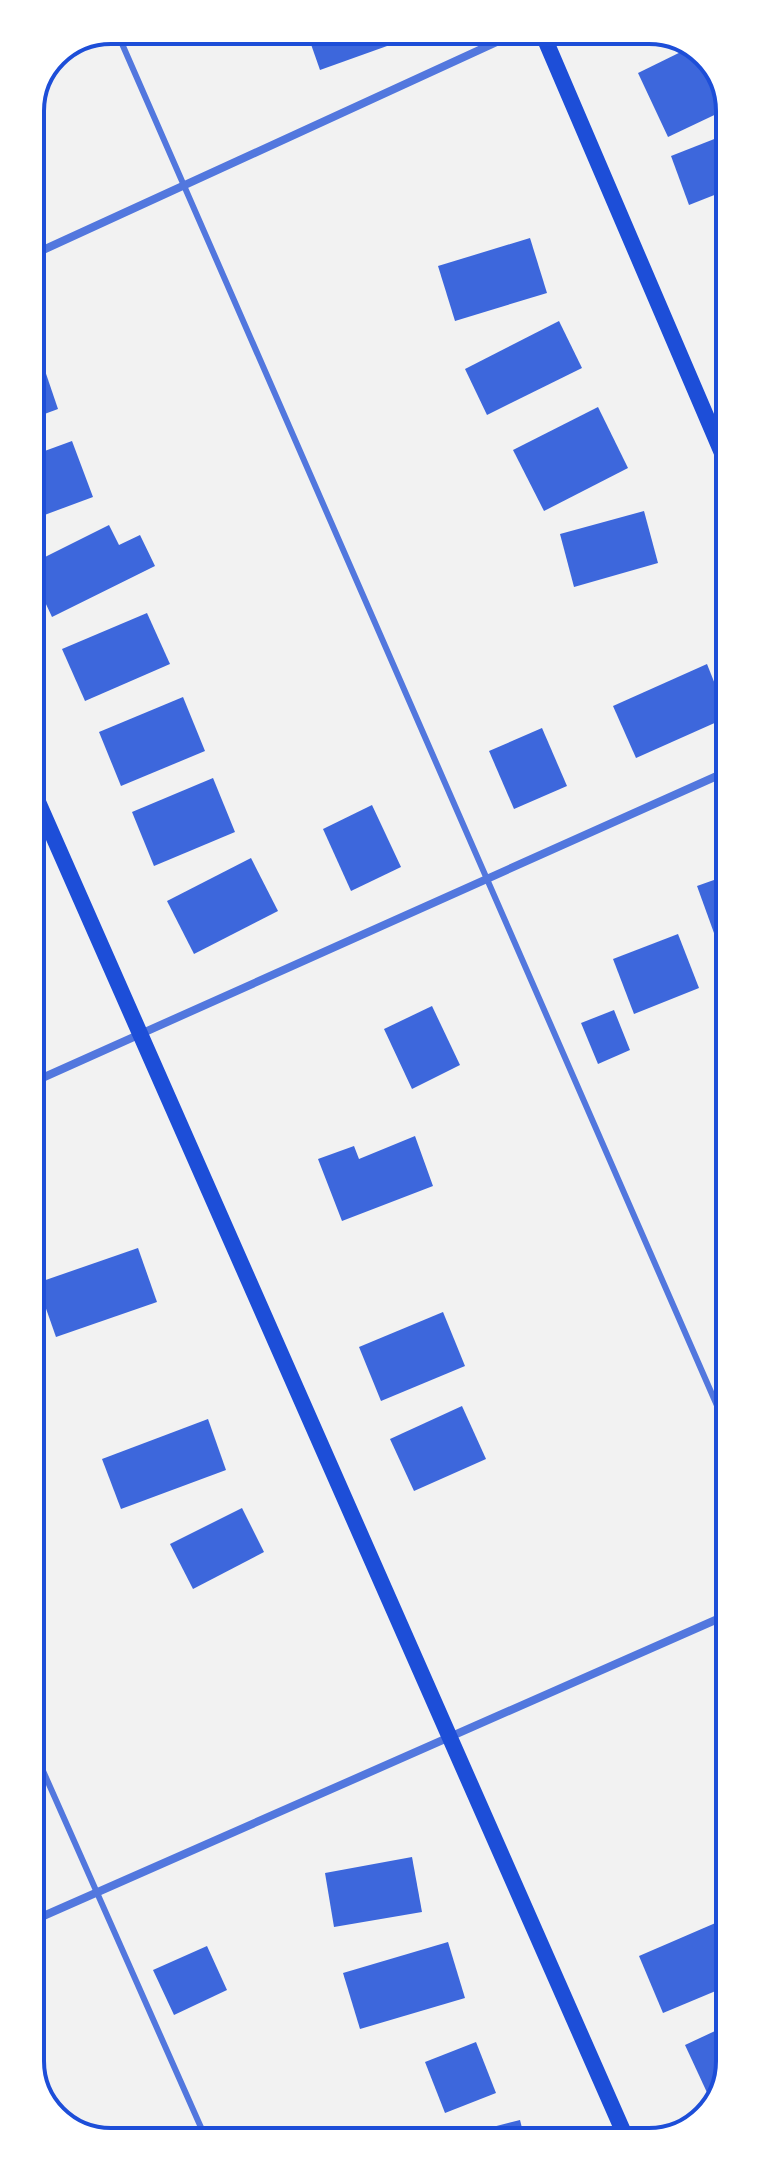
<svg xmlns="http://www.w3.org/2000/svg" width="760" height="2172" font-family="'Fira Sans Condensed',sans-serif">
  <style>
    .building { fill: #3d67dc }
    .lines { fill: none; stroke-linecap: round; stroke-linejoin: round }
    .service { stroke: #5277de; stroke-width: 6 }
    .minor { stroke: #5277de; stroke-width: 8 }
    .secondary { stroke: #1d4ed8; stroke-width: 16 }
    .rim { fill: none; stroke: #1d4ed8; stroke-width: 4 }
  </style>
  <rect width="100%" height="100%" fill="#f2f2f2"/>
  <!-- building -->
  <g class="building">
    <polygon points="306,30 414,30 415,36 320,70"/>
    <polygon points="693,46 702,50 727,91 727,109 668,137 638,73"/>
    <polygon points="727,134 727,190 689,205 671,156"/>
    <polygon points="530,238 547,293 455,321 438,266"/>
    <polygon points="559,321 582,368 487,415 465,369"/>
    <polygon points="39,353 58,409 31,419 30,357"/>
    <polygon points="598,407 628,468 544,511 513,450"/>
    <polygon points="72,441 93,497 31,520 31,456"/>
    <polygon points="644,511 658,563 574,587 560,534"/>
    <polygon points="109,525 119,545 140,535 155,566 52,617 31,572 31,564"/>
    <polygon points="147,613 170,664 85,701 62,649"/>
    <polygon points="707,664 728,717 636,758 613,706"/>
    <polygon points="183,697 205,751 121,786 99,732"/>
    <polygon points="542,728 567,786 514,809 489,751"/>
    <polygon points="213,778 235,832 154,866 132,812"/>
    <polygon points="372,805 401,867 351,891 323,829"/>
    <polygon points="251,858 278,911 194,954 167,901"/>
    <polygon points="728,875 728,928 714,933 697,886"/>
    <polygon points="678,934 699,988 634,1014 613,959"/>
    <polygon points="432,1006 460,1065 412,1089 384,1029"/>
    <polygon points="614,1010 630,1050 598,1064 581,1023"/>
    <polygon points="415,1136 433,1186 342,1221 318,1159 354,1146 359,1159"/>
    <polygon points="138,1248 157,1302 56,1337 37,1283"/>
    <polygon points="443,1312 465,1366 381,1401 359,1347"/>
    <polygon points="462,1406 486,1459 414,1491 390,1439"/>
    <polygon points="208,1419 226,1470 121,1509 102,1459"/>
    <polygon points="242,1508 264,1552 193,1589 170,1544"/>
    <polygon points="412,1857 422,1912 334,1927 325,1873"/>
    <polygon points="727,1918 730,1924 730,1985 663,2013 639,1956"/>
    <polygon points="448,1942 465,1998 360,2029 343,1973"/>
    <polygon points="207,1946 227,1990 174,2015 153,1970"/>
    <polygon points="730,2024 730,2061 718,2095 710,2099 685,2045"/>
    <polygon points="476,2042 496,2093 445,2113 425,2062"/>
    <polygon points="520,2120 525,2140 446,2140 446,2139"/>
  </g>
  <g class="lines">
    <!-- service -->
    <g class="service">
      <polyline points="116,30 729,1433"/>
      <polyline points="32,1746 207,2141"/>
    </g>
    <!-- minor -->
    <g class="minor">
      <polyline points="30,256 523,30"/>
      <polyline points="31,1083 728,771"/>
      <polyline points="32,1921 729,1614"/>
    </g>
    <!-- secondary -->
    <g class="secondary">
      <polyline points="541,30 728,467"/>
      <polyline points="31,786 627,2140"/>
    </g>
  </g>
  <!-- crop -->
  <path d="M0 0H760V2172H0ZM111 44H649A67 67 0 0 1 716 111V2061A67 67 0 0 1 649 2128H111A67 67 0 0 1 44 2061V111A67 67 0 0 1 111 44Z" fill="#fff" fill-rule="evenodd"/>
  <path class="rim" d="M111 44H649A67 67 0 0 1 716 111V2061A67 67 0 0 1 649 2128H111A67 67 0 0 1 44 2061V111A67 67 0 0 1 111 44Z"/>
</svg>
